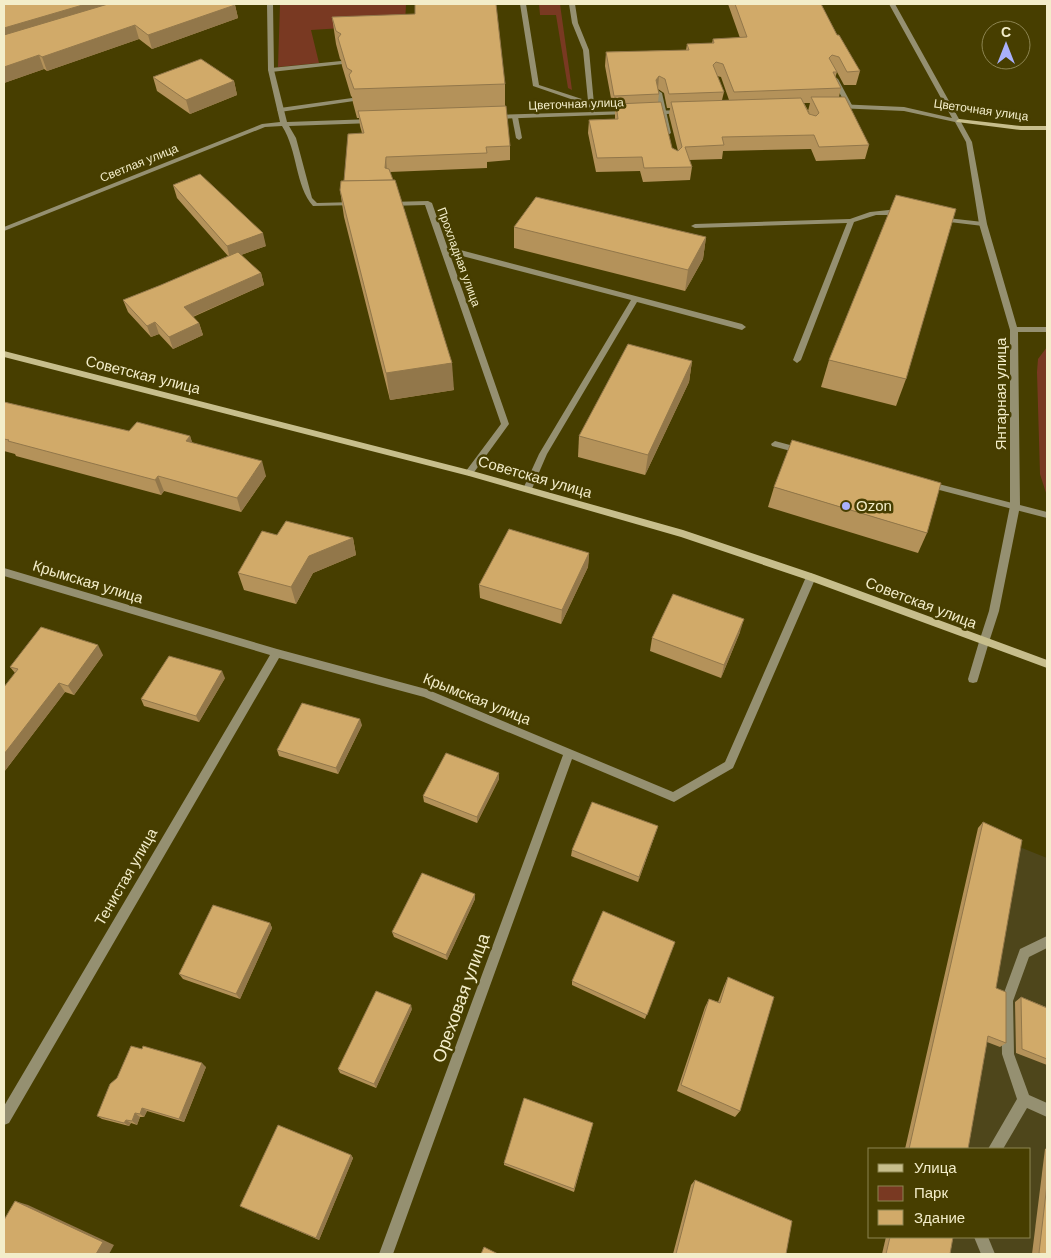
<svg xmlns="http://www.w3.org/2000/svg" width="1051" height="1258" font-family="Helvetica,sans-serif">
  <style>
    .built { fill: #4e461b }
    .green { fill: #793922 }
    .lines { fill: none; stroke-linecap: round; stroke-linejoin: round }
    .lane { fill: #959071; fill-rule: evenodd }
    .street { fill: #959071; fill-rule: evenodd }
    .secondary { fill: #c7be8c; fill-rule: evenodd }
    .wall { fill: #b4925a; fill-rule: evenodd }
    .shaded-wall { fill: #92774a }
    .building { fill: #d1aa69; stroke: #92774a }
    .poi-dot { fill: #a9b0fc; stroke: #473e00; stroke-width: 2 }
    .labels { text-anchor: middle; stroke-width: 5; stroke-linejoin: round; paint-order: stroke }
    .far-street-label { font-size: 12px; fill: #f3edc9; stroke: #473e00 }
    .street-label { font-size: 15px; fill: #f3edc9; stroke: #473e00 }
    .poi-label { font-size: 15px; fill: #f3edc9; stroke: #473e00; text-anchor: start }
    .near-street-label { font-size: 18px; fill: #f3edc9; stroke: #473e00 }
  </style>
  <rect width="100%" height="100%" fill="#473e00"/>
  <!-- built -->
  <polygon class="built" points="1017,846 1047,858 1047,1254 882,1254 886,1237 1030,1237 1030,1149 905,1149"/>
  <!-- green -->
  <g class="green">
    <polygon points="280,4 406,4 405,24 311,30 319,63 278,67"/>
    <polygon points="539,4 560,4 572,90 568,88 556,15 540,15"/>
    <polygon points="1047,347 1047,496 1040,474 1037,372 1038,359"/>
  </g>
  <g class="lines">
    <!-- lane -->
    <g class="lane">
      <polygon points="520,4 526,4 539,85 588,101 583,50 572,23 569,4 575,4 578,23 589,50 595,115 591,115 588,105 533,86"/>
      <polygon points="341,61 343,62 343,64 271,72 268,70 271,68"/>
      <polygon points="835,77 838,79 853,107 852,108 847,107 832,79"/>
      <polygon points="659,91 662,93 671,133 668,135 665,133 656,93"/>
      <polygon points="352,98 354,99 354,101 280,112 277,110 280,108"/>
      <polygon points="515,115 518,117 522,138 519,140 516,138 512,117"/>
      <polygon points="889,210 902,211 906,213 902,215 876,215 854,222 801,360 797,363 793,360 847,223 695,228 691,226 695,224 850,219 870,212"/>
      <polygon points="938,217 983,222 987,224 983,226 941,221 938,221"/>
      <polygon points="443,247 449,247 742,324 746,327 742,330 637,302 547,454 531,491 528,492 523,489 539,454 631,300 443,251"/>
      <polygon points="775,441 805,449 806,451 802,454 772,446 771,444"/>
      <polygon points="927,481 1047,512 1047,518 924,486 923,484 924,482"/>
      <polygon points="984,638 988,639 989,642 978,679 977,682 973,683 969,682 968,679 979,642 980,639"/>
      <polygon points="1047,936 1047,948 1029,957 1013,1001 1014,1054 1029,1095 1047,1103 1047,1117 1027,1108 1003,1149 988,1149 1017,1099 1002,1054 1001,1001 1020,949"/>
      <polygon points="974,1237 988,1237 995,1254 981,1254"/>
    </g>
    <!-- street -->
    <g class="street">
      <path d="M267 4H273L274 70 287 122 373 119 376 121 373 123 289 126 296 138 312 198 317 203 355 202 357 203V205L313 206C295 186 298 151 282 126L265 127 4 231V227L262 124 280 122 268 70Z"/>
      <polygon points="889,4 895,4 959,119 962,121 961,122 972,142 987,224 1017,327 1047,327 1047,332 1018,332 1020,506 999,611 989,642 988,645 980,645 979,642 989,611 1010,506 1010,330 979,224 966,142 955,122 904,111 837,108 834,106 837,104 904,107 952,118"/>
      <polygon points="682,110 685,112 684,113 649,115 646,113 649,111"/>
      <polygon points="627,111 630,113 629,114 495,119 492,117 495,115"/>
      <polygon points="428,201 432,203 509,424 472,475 469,476 465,473 466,471 501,424 425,205 389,206 385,204 389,202"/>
      <polygon points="4,568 277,649 426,689 673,792 725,762 806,577 811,573 816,577 733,768 674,802 572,759 393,1254 379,1254 563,755 424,697 279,658 9,1123 4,1125 4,1106 270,655 4,576"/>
    </g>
    <!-- secondary -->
    <g class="secondary">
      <polygon points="959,119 1021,126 1047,126 1047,130 1021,130 957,122 956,121"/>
      <polygon points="4,351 469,470 683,530 814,574 1047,660 1047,668 808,580 681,537 469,476 4,357"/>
    </g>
  </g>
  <!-- wall -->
  <g class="wall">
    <polygon points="4,4 235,5 238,18 152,49 139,39 47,71 44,69 4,83"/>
    <path d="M728 4H821L837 35 860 71 856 85H844L837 72 835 78 841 88 839 97 869 145 865 159 816 161 811 149 723 151 722 159 689 160 692 167 690 180 643 182 640 171 596 172 588 133 589 120 615 119V109H613L605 66 606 52 686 50 687 44 712 43 713 39 740 38ZM717 76 721 77 729 100H722L724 92ZM658 89 664 93 667 108H670L669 115 678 151 672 148 658 102 659 94ZM804 103H810L808 111 810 114Z"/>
    <polygon points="332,17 505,84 505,106 510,146 510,160 487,162 487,168 390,172 454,390 390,400 344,217 340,190 362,133 360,126 359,118 357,118 353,103 352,97 351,96 342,66 341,60 340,59 336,44"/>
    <polygon points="153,77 234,81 237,95 190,114 157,91"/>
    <polygon points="173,185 266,246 241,255 261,273 264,285 193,317 199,323 203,335 173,349 159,334 151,337 128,312 123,300 161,285 228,256 177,198"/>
    <polygon points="514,227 706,237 703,259 685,291 514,248"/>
    <polygon points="829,360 906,379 896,406 821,387"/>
    <polygon points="692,361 689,382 645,475 578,457 579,436"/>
    <polygon points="4,402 129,431 190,436 192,443 266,476 241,512 164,491 161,495 16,456 15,454 4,451"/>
    <polygon points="774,487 927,533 918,553 768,507"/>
    <polygon points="277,535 353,538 356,555 313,573 296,604 244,590 238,573"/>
    <polygon points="589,553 588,567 561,624 480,598 479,585"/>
    <polygon points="740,632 721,678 650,651 652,638"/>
    <polygon points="103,655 74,695 65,692 4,772 15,673 10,667"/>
    <polygon points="225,678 199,722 144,706 141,699"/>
    <polygon points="362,725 338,774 279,756 277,750"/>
    <polygon points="499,779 477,823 424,802 423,796"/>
    <polygon points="983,822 996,988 1006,1043 1000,1047 987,1042 968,1149 905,1149 978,828"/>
    <polygon points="658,826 656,832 638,882 571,856 572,850"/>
    <polygon points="475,894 475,899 447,960 394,937 392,932"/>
    <polygon points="270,923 272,928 240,999 183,979 179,974"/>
    <polygon points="675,942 645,1019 572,985 572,981"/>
    <polygon points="728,977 740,1111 735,1117 677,1091 705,1007 709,999 718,1002 724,986"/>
    <polygon points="1047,994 1047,1065 1016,1053 1015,1002 1021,997 1046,1007"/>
    <polygon points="412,1009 376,1088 340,1073 338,1069"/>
    <polygon points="206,1067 184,1122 147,1111 144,1117 140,1117 137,1125 131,1123 129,1126 102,1119 97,1116"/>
    <polygon points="593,1123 574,1192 504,1165 504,1163"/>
    <polygon points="1047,1148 1047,1254 1032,1254 1045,1149"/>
    <polygon points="351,1155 353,1158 319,1240 240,1206"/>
    <polygon points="695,1180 786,1254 673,1254 691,1185"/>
    <polygon points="886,1237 953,1237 950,1254 882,1254"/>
  </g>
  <!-- shaded-wall -->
  <g class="shaded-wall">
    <polygon points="86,4 137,4 4,43 4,28"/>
    <polygon points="235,5 238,18 152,49 148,35"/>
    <polygon points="135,25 139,39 47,71 42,57"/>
    <polygon points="39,55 44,69 4,83 4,67"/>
    <polygon points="659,76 658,89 656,80"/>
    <polygon points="234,81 237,95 190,114 186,100"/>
    <polygon points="386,157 387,172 385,168"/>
    <polygon points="263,233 266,246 230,259 227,246"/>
    <polygon points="706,237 703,259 685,291 688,270"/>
    <polygon points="261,273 264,285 187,319 184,307"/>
    <polygon points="155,322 159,334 151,337 147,326"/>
    <polygon points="199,323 203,335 173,349 169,337"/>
    <polygon points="692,361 689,382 645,475 648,455"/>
    <polygon points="452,363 454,390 390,400 386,373"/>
    <polygon points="190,436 195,450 186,441"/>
    <polygon points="262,461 266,476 241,512 237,498"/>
    <polygon points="158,476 164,491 161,495 155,480"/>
    <polygon points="353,538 356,555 313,573 296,604 291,587 309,556"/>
    <polygon points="589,553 588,567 561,624 562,610"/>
    <polygon points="744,619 740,632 721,678 724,665"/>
    <polygon points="98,645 103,655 74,695 68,686"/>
    <polygon points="222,671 225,678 199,722 196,716"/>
    <polygon points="59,683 65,692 4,772 4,754"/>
    <polygon points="360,719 362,725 338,774 336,768"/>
    <polygon points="499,773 499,779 477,823 477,817"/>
    <polygon points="658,826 656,832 638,882 639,877"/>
    <polygon points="475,894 475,899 447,960 446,955"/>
    <polygon points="270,923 272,928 240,999 236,994"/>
    <polygon points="411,1005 412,1009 376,1088 374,1084"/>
    <polygon points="202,1063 206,1067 184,1122 179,1119"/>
    <polygon points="142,1108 147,1111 144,1117 140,1114"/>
    <polygon points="135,1113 140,1117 137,1125 132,1121"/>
    <polygon points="126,1120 131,1123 129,1126 124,1123"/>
    <polygon points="351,1155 353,1158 319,1240 316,1238"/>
    <polygon points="15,1201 28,1205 114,1245 109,1254 96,1254"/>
  </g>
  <!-- building -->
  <g class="building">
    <polygon points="4,4 86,4 4,28"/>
    <polygon points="108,4 234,4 235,5 148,35 135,25 42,57 39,55 4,67 4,35"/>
    <polygon points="415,4 496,4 505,84 354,89 349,75 352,71 347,68 338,38 341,34 336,31 332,17 415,14"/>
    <polygon points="735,4 821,4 837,35 839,35 860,71 847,72 839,57 832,55 829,58 837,72 833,72 841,88 734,92 723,64 716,62 713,65 724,92 669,94 665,79 659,76 656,80 659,94 614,96 606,52 689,50 687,44 714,43 713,39 747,37"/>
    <polygon points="201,59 234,81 186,100 153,77"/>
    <polygon points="811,97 845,97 869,145 819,147 814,135 722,137 724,145 685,147 692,167 644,168 642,157 597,158 589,120 618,119 616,104 661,102 672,148 678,151 682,147 671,102 801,98 809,114 816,116 819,113"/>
    <polygon points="506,106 510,146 486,147 487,153 386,157 385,168 389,169 393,180 344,181 348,134 364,133 358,111"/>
    <polygon points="200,174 263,233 227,246 173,185"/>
    <polygon points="395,180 452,363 386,373 340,190 341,181"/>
    <polygon points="896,195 956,209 906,379 829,360"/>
    <polygon points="536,197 706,237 688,270 514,227"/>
    <polygon points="238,252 261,273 184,307 199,323 169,337 155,322 147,326 123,300 161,285"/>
    <polygon points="628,344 692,361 648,455 579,436"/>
    <polygon points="4,402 129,431 137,422 190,436 186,441 262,461 237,498 158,476 155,480 8,441 9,440 4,439"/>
    <polygon points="792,440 941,483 927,533 774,487"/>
    <polygon points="286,521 353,538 309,556 291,587 238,573 262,531 277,535"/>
    <polygon points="509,529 589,553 562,610 479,585"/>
    <polygon points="673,594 744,619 724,665 652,638"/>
    <polygon points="41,627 98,645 68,686 59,683 4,754 4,687 18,669 10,667"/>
    <polygon points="169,656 222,671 196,716 141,699"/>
    <polygon points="302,703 360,719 336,768 277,750"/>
    <polygon points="446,753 499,773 477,817 423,796"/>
    <polygon points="592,802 658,826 639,877 572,850"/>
    <polygon points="983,822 1022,840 996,988 1006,992 1006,1043 988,1036 968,1149 909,1149"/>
    <polygon points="422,873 475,894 446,955 392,932"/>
    <polygon points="213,905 270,923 236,994 179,974"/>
    <polygon points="603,911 675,942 647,1015 572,981"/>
    <polygon points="728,977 774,997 740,1111 681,1085 709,999 720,1003"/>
    <polygon points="376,991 411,1005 374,1084 338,1069"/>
    <polygon points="1021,997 1047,1008 1047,1059 1022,1049"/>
    <polygon points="131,1046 142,1049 143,1046 202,1063 179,1119 142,1108 140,1114 135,1113 132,1121 126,1120 124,1123 97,1116 110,1084 117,1078"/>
    <polygon points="524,1098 593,1123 574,1189 504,1163"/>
    <polygon points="278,1125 351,1155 316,1238 240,1206"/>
    <polygon points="695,1180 792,1221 786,1254 676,1254"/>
    <polygon points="1047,1184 1047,1254 1043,1254 1039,1253"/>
    <polygon points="15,1201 103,1242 96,1254 4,1254 4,1220"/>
    <polygon points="890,1237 953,1237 950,1254 886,1254"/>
    <polygon points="484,1247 498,1254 481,1254"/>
  </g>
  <!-- markers -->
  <circle class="poi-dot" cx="846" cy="506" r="5"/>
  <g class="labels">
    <!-- far-street labels -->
    <g class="far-street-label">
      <text transform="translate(576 104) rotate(-2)" y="4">Цветочная улица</text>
      <text transform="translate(981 110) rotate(8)" y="4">Цветочная улица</text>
      <text transform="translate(139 163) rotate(-22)" y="4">Светлая улица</text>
      <text transform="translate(459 257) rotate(70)" y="4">Прохладная улица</text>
    </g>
    <!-- street labels -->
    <g class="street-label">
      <text transform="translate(143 375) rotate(14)" y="5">Советская улица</text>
      <text transform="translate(1001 394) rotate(-90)" y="5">Янтарная улица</text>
      <text transform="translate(535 477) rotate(16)" y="5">Советская улица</text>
      <text transform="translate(88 582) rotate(17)" y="5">Крымская улица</text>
      <text transform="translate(921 603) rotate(21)" y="5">Советская улица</text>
      <text transform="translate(477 699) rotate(22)" y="5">Крымская улица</text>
      <text transform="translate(126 877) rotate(-60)" y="5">Тенистая улица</text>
    </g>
    <!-- poi labels -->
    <g class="poi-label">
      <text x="856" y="511">Ozon</text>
    </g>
    <!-- near-street labels -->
    <g class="near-street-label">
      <text transform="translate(461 998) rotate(-70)" y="6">Ореховая улица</text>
    </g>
  </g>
  <!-- border -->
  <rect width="1051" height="1258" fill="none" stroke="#f3edc9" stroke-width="10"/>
  <!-- legend -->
  <rect x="868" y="1148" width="162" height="90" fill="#473e00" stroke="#8c8450"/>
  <rect x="878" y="1164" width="25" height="8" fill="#c7be8c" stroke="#8c8450"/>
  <text x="914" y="1173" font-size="15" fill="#f3edc9">Улица</text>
  <rect x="878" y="1186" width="25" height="15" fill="#793922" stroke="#8c8450"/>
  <text x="914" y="1198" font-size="15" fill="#f3edc9">Парк</text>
  <rect x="878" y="1210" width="25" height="15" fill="#d1aa69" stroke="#8c8450"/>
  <text x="914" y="1223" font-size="15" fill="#f3edc9">Здание</text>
  <!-- north arrow -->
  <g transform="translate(1006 45)"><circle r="24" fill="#473e00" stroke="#8c8450"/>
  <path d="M0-4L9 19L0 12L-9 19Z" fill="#a9b0fc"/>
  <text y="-8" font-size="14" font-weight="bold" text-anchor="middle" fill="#f3edc9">С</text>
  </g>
</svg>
